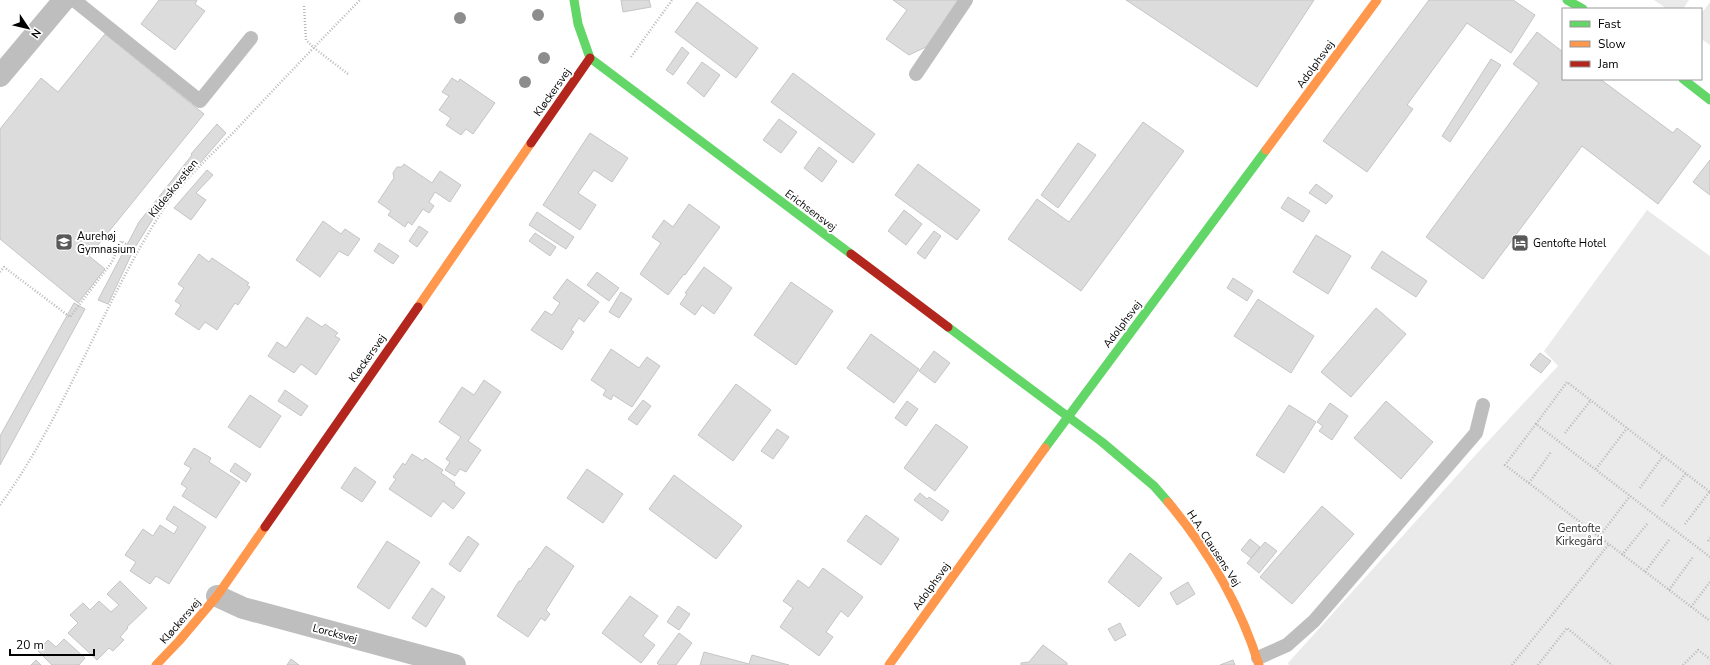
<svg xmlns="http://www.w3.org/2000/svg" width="1710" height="665" font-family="'Nunito Sans',sans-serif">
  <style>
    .green { fill: #eaeaea }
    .building { fill: #dcdcdc; stroke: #c5c5c5 }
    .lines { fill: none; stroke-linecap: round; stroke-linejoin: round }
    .path { stroke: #b8b8b8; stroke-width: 2.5; stroke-dasharray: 1 2; stroke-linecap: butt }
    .lane { stroke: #bebebe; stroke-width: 14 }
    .street { stroke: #bebebe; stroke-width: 22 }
    .fast { stroke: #63d668; stroke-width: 9 }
    .slow { stroke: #ff974d; stroke-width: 9 }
    .jam { stroke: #b3261e; stroke-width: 9 }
    .tree { fill: #8d8d8d }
    .labels { text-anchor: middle; stroke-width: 4; stroke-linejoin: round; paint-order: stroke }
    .street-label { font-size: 11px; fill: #000; stroke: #fff }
    .poi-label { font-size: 11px; fill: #000; stroke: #fff; text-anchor: start }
    .park-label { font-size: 11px; fill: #2f2f2f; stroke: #fff }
  </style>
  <rect width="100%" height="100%" fill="#fff"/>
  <!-- green -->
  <g class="green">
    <polygon points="1654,0 1689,0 1683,9 1667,9"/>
    <polygon points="1710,2 1710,45 1701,39 1701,14"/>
    <polygon points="1647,210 1710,256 1710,665 1289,665 1288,663 1481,449 1558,366 1544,351"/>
  </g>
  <!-- building -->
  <g class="building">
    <polygon points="159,0 197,0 195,4 205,11 175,50 141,24"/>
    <polygon points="621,0 649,0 651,7 623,12"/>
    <polygon points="893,0 961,0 930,45 909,55 886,39 907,10"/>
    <polygon points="1126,0 1314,0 1257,87"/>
    <polygon points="1429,0 1513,0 1535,15 1511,53 1467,23 1407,105 1413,109 1367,172 1323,141"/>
    <polygon points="697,2 758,48 736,78 675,32"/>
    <polygon points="1537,32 1563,52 1563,79 1600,79 1673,133 1677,128 1701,146 1658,204 1582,146 1483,279 1426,237 1539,83 1513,64"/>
    <polygon points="105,34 204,114 89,256 105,269 78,303 0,239 0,129 41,78 58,92"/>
    <polygon points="682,47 689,53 673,75 666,70"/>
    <polygon points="1491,59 1501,65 1450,142 1442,136"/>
    <polygon points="702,62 720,75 704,97 687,83"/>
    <polygon points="793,73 875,134 853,163 771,102"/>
    <polygon points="452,78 458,82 460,79 495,103 473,134 466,129 461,135 446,125 451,118 439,110 449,96 442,92"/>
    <polygon points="779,119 797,132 781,153 763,140"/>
    <polygon points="1143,122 1184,151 1081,291 1008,239 1037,199 1069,222"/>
    <polygon points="217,124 226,133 156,214 134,249 108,304 98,300 139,222 192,155 191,154"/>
    <polygon points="590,133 628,158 612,182 594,170 578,193 596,205 580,230 543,205"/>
    <polygon points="1078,143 1096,155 1058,208 1041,195"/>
    <polygon points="819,147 837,161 822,182 804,168"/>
    <polygon points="1710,160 1710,195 1693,182"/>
    <polygon points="404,164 432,183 440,171 461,185 450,202 435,192 429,202 434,206 429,213 423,209 412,225 408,222 405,227 388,215 391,211 378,202 394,178 393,173 397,167 402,167"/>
    <polygon points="918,164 980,210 957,240 895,195"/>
    <polygon points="207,170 213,175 196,193 206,200 191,220 174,208"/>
    <polygon points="1316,184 1333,196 1326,204 1309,193"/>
    <polygon points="1288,197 1310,211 1303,222 1281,208"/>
    <polygon points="689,204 720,227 685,275 684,274 668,295 640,274 661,243 652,237 664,220 673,227"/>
    <polygon points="904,210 922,224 906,245 888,231"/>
    <polygon points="537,212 574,237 566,249 529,225"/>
    <polygon points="323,221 341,234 345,229 360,239 348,256 339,251 320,277 296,260"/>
    <polygon points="419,226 428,232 417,247 409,241"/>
    <polygon points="934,231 941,236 925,259 917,253"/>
    <polygon points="535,233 556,247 550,256 529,241"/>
    <polygon points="1316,235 1351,256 1328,294 1293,272"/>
    <polygon points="379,243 399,256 393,264 374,251"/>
    <polygon points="1382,251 1427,281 1416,297 1371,268"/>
    <polygon points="199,254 209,262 212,258 249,283 247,285 250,287 238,305 235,303 217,330 205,322 199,330 175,314 181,305 175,301 184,288 178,284"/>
    <polygon points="704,267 732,288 714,314 702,305 695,315 680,304 687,294 685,293"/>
    <polygon points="597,272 619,288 609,301 587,285"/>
    <polygon points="1233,278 1253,291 1247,301 1227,288"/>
    <polygon points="567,279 599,302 584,322 579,318 571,330 574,332 562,350 531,330 545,311 552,315 560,303 553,298"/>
    <polygon points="791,282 833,311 796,365 754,335"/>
    <polygon points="621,292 632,299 619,318 609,312"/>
    <polygon points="1258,299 1314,336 1291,373 1234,336"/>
    <polygon points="74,303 85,309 0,465 0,436"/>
    <polygon points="1376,308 1406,334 1351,397 1321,372"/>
    <polygon points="307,317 322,327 325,324 338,333 335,336 340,339 316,375 301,364 294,373 268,356 277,342 286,348"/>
    <polygon points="871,334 919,369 894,403 847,368"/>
    <polygon points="611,349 639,368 647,357 660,366 632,407 613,395 611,400 603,395 606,390 591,380"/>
    <polygon points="934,351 950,363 935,383 919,371"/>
    <polygon points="1540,353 1551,361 1541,373 1530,365"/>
    <polygon points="484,380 501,392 468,441 481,450 466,472 460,469 455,476 445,470 450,462 446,459 461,437 439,422 462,387 474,395"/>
    <polygon points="736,384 771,410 733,461 698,435"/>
    <polygon points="285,390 308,406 301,416 278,401"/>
    <polygon points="250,395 281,416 260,448 228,427"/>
    <polygon points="643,400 651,406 637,425 628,419"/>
    <polygon points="907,401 918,409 906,426 895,418"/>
    <polygon points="1386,401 1433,442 1401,479 1354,438"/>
    <polygon points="1330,403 1348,416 1332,440 1319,431 1323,426 1317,422"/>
    <polygon points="1289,405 1316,422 1284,473 1256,455"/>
    <polygon points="936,424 968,447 935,491 904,468"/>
    <polygon points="777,429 789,437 773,459 761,451"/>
    <polygon points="194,448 211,458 209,462 240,482 216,518 182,496 187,488 181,484 191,468 184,464"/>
    <polygon points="412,454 423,461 425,458 443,470 441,473 455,483 454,485 465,493 453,509 443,501 431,517 389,489 396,479 393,477 403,463 405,465"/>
    <polygon points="235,463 251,474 246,482 230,471"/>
    <polygon points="355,467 376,482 362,502 341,488"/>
    <polygon points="587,469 623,494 603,523 567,498"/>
    <polygon points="674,475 742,526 716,559 649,509"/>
    <polygon points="920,493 927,499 929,497 949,511 942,521 914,500"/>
    <polygon points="174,506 206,527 169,584 156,576 150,584 130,571 136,562 125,555 143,529 153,536 160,525 174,534 178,527 166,519"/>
    <polygon points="1322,506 1354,534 1292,604 1260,577"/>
    <polygon points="866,515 899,539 881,565 847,541"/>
    <polygon points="468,536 479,544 460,572 449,564"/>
    <polygon points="1250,539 1260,547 1251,558 1241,550"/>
    <polygon points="387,541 420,562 389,609 357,587"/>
    <polygon points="1265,542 1277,551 1259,573 1247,563"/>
    <polygon points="546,546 574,566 546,610 550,614 545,621 541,618 528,637 497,616 519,581 521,581 529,568 530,569"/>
    <polygon points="1130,553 1162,578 1139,607 1108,582"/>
    <polygon points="823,568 863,597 848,617 841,611 826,632 833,637 819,656 780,627 793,608 783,601 798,580 809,588"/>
    <polygon points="120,581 147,608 127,627 128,628 120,637 124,640 113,651 109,648 97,660 68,633 78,623 70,615 83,603 90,610 99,601 111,612 119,605 107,594"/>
    <polygon points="1188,582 1195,594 1177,605 1170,593"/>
    <polygon points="432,588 445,597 426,627 412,618"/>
    <polygon points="630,596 658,616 643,636 655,645 641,663 602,633"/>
    <polygon points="678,606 690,614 679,630 667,622"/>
    <polygon points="1120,623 1126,635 1115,641 1108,629"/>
    <polygon points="679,633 692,643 676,665 659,665 657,663"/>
    <polygon points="64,639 85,658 79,665 52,665 38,651 48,640 56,647"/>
    <polygon points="1043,645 1067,663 1067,665 1021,665 1021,663 1029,662"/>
    <polygon points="704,652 749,664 752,655 789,665 700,665"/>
    <polygon points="291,659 299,665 287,665"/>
    <polygon points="36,660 41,665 31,665"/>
    <polygon points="1233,660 1235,665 1220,665"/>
  </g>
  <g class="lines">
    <!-- path -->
    <g class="path">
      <polyline points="304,6 306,40 314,48 348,74"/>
      <polyline points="631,57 672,0"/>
      <polyline points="0,272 4,267 70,317 112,262 121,241 126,244"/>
      <polyline points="1536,424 1567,382 1710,492"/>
      <polyline points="1565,433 1591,400"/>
      <polyline points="1596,469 1627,428"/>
      <polyline points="1529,483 1551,452"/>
      <polyline points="1640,488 1663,456"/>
      <path d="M0 505C65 416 100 309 159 216 177 186 207 159 232 134 274 89 317 44 360 0"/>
      <polyline points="1662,506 1686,473"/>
      <polyline points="1685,524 1710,491"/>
      <polyline points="1599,537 1630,496"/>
      <polyline points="1708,541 1710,538"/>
      <polyline points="1622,555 1648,523"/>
      <polyline points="1710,557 1536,424 1505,465 1710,621"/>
      <polyline points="1645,572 1669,540"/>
      <polyline points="1669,590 1693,557"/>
      <polyline points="1691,607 1710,582"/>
      <polyline points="1512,665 1609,544"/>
      <polyline points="1538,665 1567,628 1612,665"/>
      <polyline points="1683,665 1698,650 1710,659"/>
    </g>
    <!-- lane -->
    <g class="lane">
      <polyline points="74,0 200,101 251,38"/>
      <polyline points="916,74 966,0"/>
      <polyline points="1258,658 1287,645 1314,621 1476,433 1483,405"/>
    </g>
    <!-- street -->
    <g class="street">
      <polyline points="0,76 64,0"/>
      <polyline points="217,596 243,608 455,665"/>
    </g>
    <!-- fast -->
    <g class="fast">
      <polyline points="574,0 578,24 590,58 851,254"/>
      <polyline points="1567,0 1583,9"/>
      <polyline points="1683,79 1710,100"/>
      <polyline points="948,327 1102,442 1154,486 1168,502"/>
      <polyline points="1045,448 1266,150"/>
    </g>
    <!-- slow -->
    <g class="slow">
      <polyline points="1266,150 1377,0"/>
      <polyline points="418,307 531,143"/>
      <path d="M1168 502C1208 550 1240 605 1259 665"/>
      <polyline points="156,665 179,641 217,596 265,527"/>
      <polyline points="889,665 1045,448"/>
    </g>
    <!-- jam -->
    <g class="jam">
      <polyline points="531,143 590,58"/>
      <polyline points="851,254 948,327"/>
      <polyline points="265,527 418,307"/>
    </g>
  </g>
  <!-- trees -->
  <g class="tree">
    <circle cx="538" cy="15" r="6"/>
    <circle cx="460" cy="18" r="6"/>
    <circle cx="544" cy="58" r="6"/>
    <circle cx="525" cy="82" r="6"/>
  </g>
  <!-- icons -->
  <defs>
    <g id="school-square" transform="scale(0.9)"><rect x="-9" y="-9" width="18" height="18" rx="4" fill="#595959" stroke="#fff"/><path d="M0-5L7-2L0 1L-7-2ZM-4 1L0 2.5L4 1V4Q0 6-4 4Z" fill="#fff"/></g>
    <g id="hotel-square" transform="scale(0.9)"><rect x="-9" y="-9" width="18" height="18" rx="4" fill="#595959" stroke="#fff"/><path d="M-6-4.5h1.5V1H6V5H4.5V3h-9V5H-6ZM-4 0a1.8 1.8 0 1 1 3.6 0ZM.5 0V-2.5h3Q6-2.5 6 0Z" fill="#fff"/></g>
  </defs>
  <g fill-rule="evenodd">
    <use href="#school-square" x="64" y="242"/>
    <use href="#hotel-square" x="1520" y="243"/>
  </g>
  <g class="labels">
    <!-- street labels -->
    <g class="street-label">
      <text transform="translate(1315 64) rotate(-54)" y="4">Adolphsvej</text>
      <text transform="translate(552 92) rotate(-55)" y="4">Kløckersvej</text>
      <text transform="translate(173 188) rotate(-51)" y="4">Kildeskovstien</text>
      <text transform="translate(811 210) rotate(37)" y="4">Erichsensvej</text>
      <text transform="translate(1122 324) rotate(-53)" y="4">Adolphsvej</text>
      <text transform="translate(367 358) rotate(-55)" y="4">Kløckersvej</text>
      <text transform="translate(1214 548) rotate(57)" y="4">H.A. Clausens Vej</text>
      <text transform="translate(931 586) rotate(-54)" y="4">Adolphsvej</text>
      <text transform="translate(180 621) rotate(-49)" y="4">Kløckersvej</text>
      <text transform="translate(335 633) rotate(15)" y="4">Lorcksvej</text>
    </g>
    <!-- poi labels -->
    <g class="poi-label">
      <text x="77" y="240">Aurehøj<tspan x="77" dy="13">Gymnasium</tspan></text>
      <text x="1533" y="247">Gentofte Hotel</text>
    </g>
    <!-- park labels -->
    <g class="park-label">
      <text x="1579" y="532">Gentofte<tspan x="1579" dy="13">Kirkegård</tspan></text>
    </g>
  </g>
  <!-- legend -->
  <rect x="1562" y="8" width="140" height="72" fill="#ffffff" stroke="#999999"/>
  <rect x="1570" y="21" width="20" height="6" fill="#63d668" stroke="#999999"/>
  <text x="1598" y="28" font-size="12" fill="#000000">Fast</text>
  <rect x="1570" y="41" width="20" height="6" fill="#ff974d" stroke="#999999"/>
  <text x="1598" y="48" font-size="12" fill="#000000">Slow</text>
  <rect x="1570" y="61" width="20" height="6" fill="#b3261e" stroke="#999999"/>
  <text x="1598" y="68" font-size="12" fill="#000000">Jam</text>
  <!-- north arrow -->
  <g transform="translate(28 28) rotate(125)" stroke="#ffffff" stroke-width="3" paint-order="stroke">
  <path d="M0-3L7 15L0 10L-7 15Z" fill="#000000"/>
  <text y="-6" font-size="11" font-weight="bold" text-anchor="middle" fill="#000000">N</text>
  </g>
  <!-- scale -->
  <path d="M10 649v6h84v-6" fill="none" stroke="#000000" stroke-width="2"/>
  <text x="16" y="649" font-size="12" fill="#000000" stroke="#ffffff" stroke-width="3" paint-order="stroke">20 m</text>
</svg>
